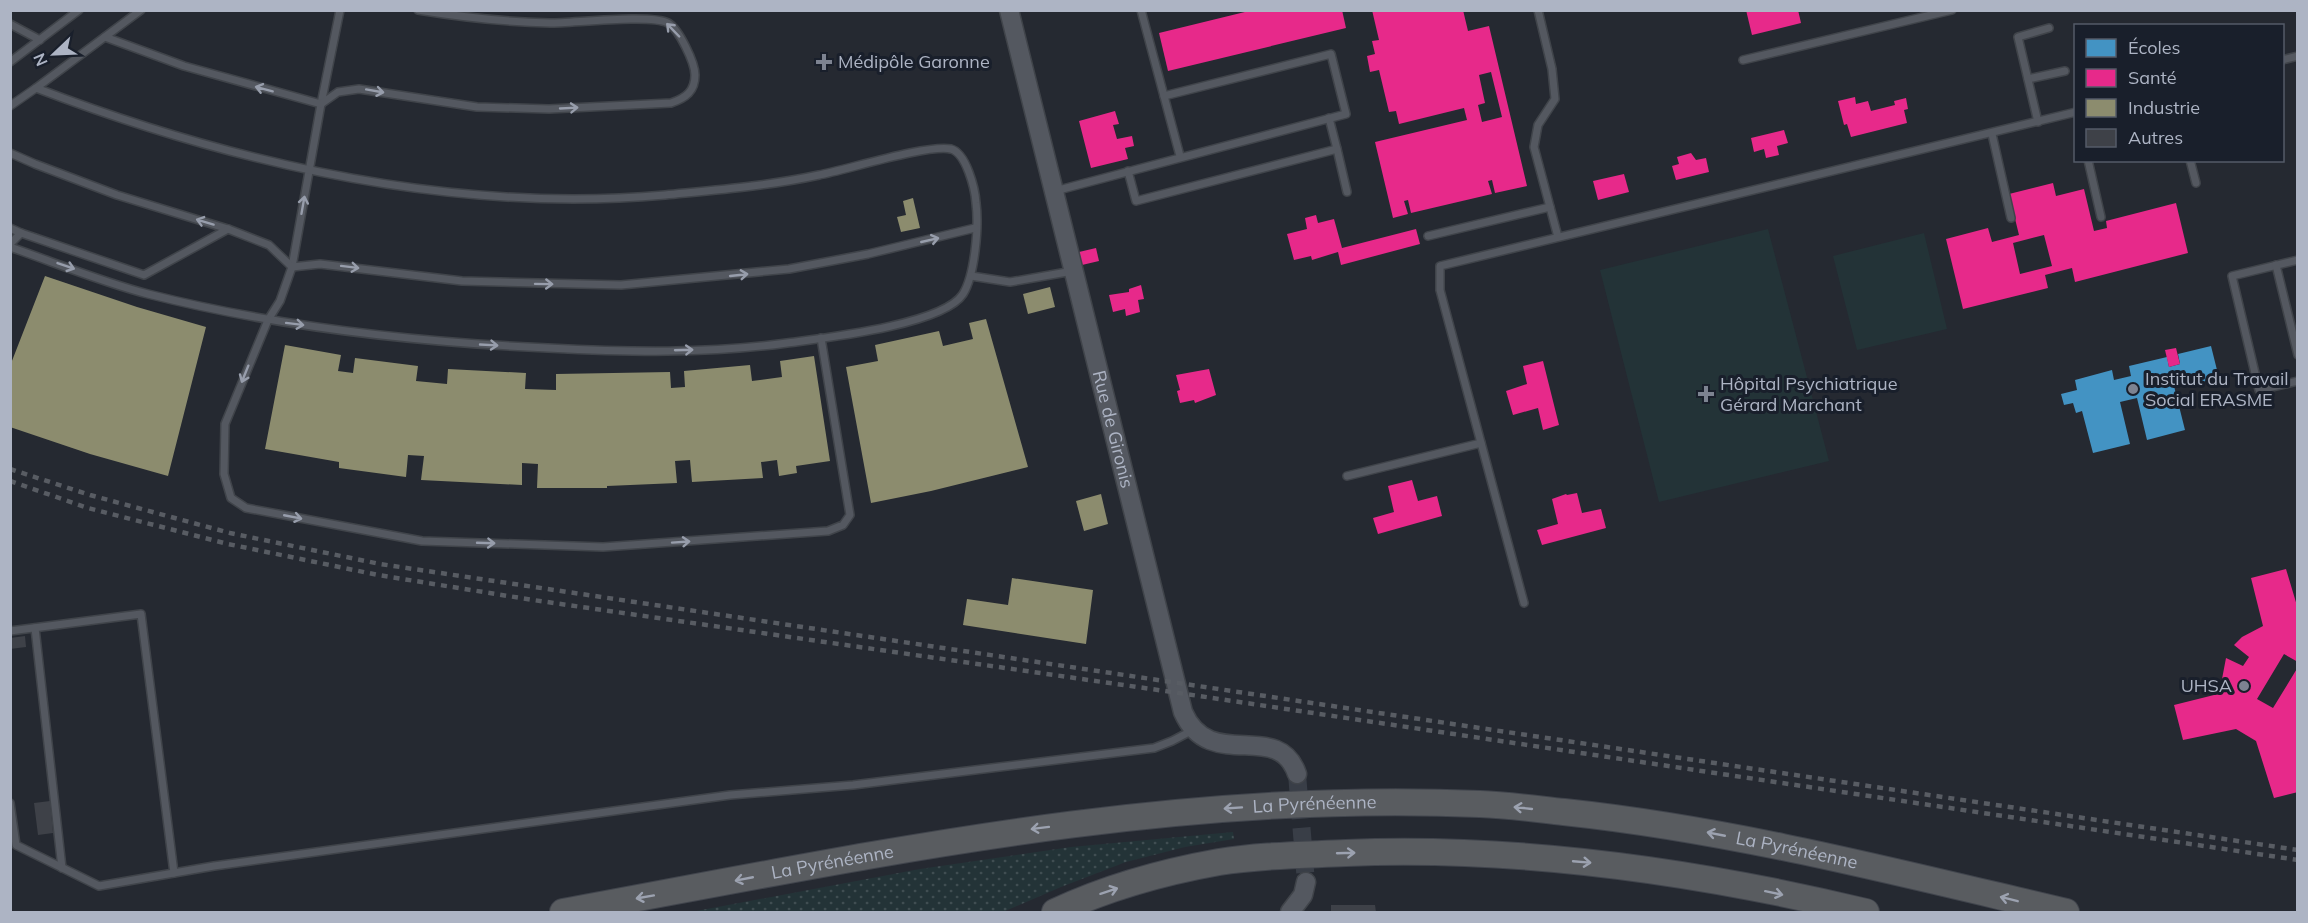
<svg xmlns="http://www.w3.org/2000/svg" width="2308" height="923" font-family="Mulish,sans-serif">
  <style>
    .grass { fill: url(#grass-dots) }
    .pitch { fill: #233337 }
    .schools { fill: #4393c3 }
    .health { fill: #e7298a; fill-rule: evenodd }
    .industry { fill: #8c8c6e }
    .building { fill: #3e4148 }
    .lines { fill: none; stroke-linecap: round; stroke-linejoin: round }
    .tertiary-tunnel { stroke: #393e47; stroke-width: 18; stroke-dasharray: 18 9; stroke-linecap: butt }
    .service-casing { stroke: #40444a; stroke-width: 10 }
    .tertiary-casing { stroke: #40444a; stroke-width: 21 }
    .motorway-casing { stroke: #41454d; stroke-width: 28 }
    .service { stroke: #545860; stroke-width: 7 }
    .tertiary { stroke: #545860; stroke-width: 18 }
    .motorway { stroke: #595c60; stroke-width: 26 }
    .rail { stroke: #585c63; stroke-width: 4.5; stroke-dasharray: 6 6; stroke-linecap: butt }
    .oneway { stroke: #979dab }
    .oneway2 { stroke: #9ca2b0 }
    .poi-dot { fill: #7d8391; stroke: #191f2b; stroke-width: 2 }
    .labels { text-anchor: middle; stroke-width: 6; stroke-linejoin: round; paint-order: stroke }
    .poi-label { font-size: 18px; fill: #adb4c4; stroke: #191f2b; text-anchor: start }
    .street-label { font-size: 18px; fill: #adb4c4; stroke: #191f2b }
  </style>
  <defs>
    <pattern id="grass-dots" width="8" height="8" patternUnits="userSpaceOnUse" patternTransform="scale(1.5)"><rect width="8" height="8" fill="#233337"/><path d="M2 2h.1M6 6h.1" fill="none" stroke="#404e52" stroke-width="1.8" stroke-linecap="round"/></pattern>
  </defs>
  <rect width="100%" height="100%" fill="#252931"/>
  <!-- grass -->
  <polygon class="grass" points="1233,832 1234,839 1185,847 1126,862 1061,887 1003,912 691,912 920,869 1071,847"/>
  <!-- pitch -->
  <g class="pitch">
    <polygon points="1768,229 1829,461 1659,502 1600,270"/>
    <polygon points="1924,233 1947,329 1857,350 1833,256"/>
  </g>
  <!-- schools -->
  <polygon class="schools" points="2211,346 2219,378 2184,386 2182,376 2172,378 2185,430 2147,440 2137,398 2120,402 2130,444 2093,453 2082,411 2076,413 2073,403 2064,405 2061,394 2077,390 2075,380 2112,370 2114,380 2131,376 2129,366 2167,357 2169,367 2180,364 2178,354"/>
  <!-- health -->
  <g class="health">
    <polygon points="1253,10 1342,10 1346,28 1168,71 1159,33"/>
    <path d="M1372 10H1463L1468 31 1489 26 1527 186 1495 193 1492 180 1488 181 1492 194 1411 213 1408 200 1404 201 1408 214 1393 218 1375 142 1467 120 1464 108 1399 124 1396 111 1389 112 1379 70 1370 72 1367 56 1375 54 1372 41 1379 40ZM1491 72 1502 117 1482 122 1478 105 1485 103 1479 75Z"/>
    <polygon points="1746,10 1798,10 1801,23 1752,35"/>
    <polygon points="1855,97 1856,104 1868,101 1871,111 1895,105 1894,101 1906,98 1908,109 1904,110 1907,123 1851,137 1847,124 1844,125 1838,101"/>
    <polygon points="1115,111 1119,124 1113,125 1117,139 1132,136 1134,146 1125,148 1128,159 1091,168 1079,121"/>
    <polygon points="1784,130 1788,143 1777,146 1779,155 1766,158 1764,149 1754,152 1751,138"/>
    <polygon points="1691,153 1696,160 1706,158 1709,172 1676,180 1672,166 1679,164 1677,157"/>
    <polygon points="1624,174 1629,192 1598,200 1593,181"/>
    <path d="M2053 183 2056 196 2084 189 2094 231 2107 228 2106 221 2176 203 2188 253 2075 282 2072 268 2045 275 2048 288 1963 309 1946 239 1988 228 1992 242 2019 235 2009 194ZM2044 235 2052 266 2020 274 2013 243Z"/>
    <polygon points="1316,215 1318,223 1334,219 1342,248 1416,229 1420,244 1341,265 1338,252 1312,260 1311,256 1294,260 1287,234 1307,229 1305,218"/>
    <polygon points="1096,248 1099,261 1082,265 1079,252"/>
    <polygon points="1141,285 1144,299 1138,300 1140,312 1126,316 1125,309 1113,312 1109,295 1129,292 1129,289"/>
    <polygon points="2176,348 2180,364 2169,367 2165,350"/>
    <polygon points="1543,361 1559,425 1543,430 1538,408 1513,415 1506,391 1527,384 1523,366"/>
    <polygon points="1209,369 1216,395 1195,403 1194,400 1180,403 1177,391 1180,390 1176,375"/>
    <polygon points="1412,480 1418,501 1437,496 1442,516 1378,534 1373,518 1394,512 1388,486"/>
    <polygon points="1577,493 1582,513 1601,509 1606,528 1542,545 1537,530 1558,524 1552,499 1566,494 1567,495"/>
    <polygon points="2286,569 2298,609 2298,662 2284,654 2257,699 2273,708 2298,667 2298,737 2296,737 2298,745 2298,792 2274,798 2256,741 2236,729 2183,740 2174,705 2222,693 2222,679 2226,658 2243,666 2249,657 2234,645 2242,637 2263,626 2251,578"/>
  </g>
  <!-- industry -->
  <g class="industry">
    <polygon points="913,198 920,228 901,232 897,217 906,215 903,201"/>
    <polygon points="45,276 137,307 206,327 168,476 90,454 10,427 10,366"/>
    <polygon points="1050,287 1055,307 1028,314 1023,294"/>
    <polygon points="986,319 1028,467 931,491 871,503 846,367 878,361 875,345 939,331 943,346 973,339 969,323"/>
    <polygon points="285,345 341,355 338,371 353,373 355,358 418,366 416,381 447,384 448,369 526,373 525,389 556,390 556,374 670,372 671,388 685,387 684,371 750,365 752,381 782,377 780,361 814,356 830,461 796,466 797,473 779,476 777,460 761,462 763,478 692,482 690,460 675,461 677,483 607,486 607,488 537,488 538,464 522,463 522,485 421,480 424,456 408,455 406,477 339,468 339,462 265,449"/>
    <polygon points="1101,494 1108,524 1084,531 1076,501"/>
    <polygon points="1012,578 1093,590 1086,644 963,625 967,599 1008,605"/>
  </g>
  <!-- building -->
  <g class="building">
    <polygon points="25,636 26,647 10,649 10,638"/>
    <polygon points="50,801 53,833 38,835 34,803"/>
    <polygon points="1331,905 1375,905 1376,912 1331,912"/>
  </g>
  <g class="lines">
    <!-- tertiary-tunnel -->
    <polyline class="tertiary-tunnel" points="1297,774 1306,882"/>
    <!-- service casing -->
    <g class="service-casing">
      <g id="service">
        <polyline points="340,10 321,104 292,267 280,301 268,320 225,424 224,474 231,498 246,508 422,541 603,547 828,531 843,525 850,515 821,338"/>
        <polyline points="1141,10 1164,96"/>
        <polyline points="1538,10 1552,69 1555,99 1538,125 1534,147 1558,237"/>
        <polyline points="10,24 40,40"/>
        <path d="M105 37 184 66 321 104 338 92 359 89 477 107 549 109 671 103C686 98 695 91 695 75 695 63 679 29 668 23 651 14 574 23 550 23 506 22 461 17 418 10"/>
        <polyline points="1743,60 1952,10"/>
        <polyline points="2282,60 2298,56"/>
        <polyline points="10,62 79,10"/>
        <polyline points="2028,79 2065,71"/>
        <polyline points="36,88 141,10"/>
        <path d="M10 106 36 88C235 164 450 214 665 195 716 190 768 186 819 175 846 170 928 144 951 149 966 153 975 188 976 203 979 226 975 275 963 294 943 325 824 338 787 343 708 354 627 352 548 348 414 342 278 327 148 294 102 282 56 263 10 247"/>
        <polyline points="2038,122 2018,37 2049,28"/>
        <polyline points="1992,134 2011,218"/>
        <polyline points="1337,149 1347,192"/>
        <polyline points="10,153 35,164 117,195 228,229 269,245 292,267 320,264 462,281 621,285 789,269 868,254 975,228"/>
        <polyline points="2088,160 2101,217"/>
        <polyline points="2190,160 2196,183"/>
        <polyline points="1128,171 1136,201 1337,149 1329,118"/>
        <polyline points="1055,191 1346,114 1331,54 1164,96 1180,156"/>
        <polyline points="10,228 21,233"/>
        <polyline points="1428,236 1550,207"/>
        <polyline points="10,244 21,233 144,275 228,229"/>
        <polyline points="2298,260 2232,276 2259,390 2298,381"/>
        <polyline points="2276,265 2298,355"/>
        <polyline points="971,276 1010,282 1073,271"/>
        <polyline points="1347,476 1481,443"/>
        <polyline points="1524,603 1440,290 1440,266 2076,112"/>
        <polyline points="35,628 62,868"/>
        <polyline points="10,631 141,614 174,873"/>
        <polyline points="10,803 16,845 99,886 214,866 730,795 853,785 1154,748 1172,741 1193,730"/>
      </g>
    </g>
    <!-- tertiary casing -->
    <g class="tertiary-casing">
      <g id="tertiary">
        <path id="s1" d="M1009 10 1183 712C1210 774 1278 718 1297 774"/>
        <polyline points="1290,912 1303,895 1306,882"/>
      </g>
    </g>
    <!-- motorway casing -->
    <g class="motorway-casing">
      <g id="motorway">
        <path id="s2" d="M563 912C868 856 1167 790 1480 804 1508 805 1536 809 1564 812 1734 830 1900 873 2066 912"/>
        <path d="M1055 912C1106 888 1163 872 1219 862 1261 855 1304 855 1346 853 1521 846 1696 871 1866 912"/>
      </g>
    </g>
    <!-- service -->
    <use href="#service" class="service"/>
    <!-- tertiary -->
    <use href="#tertiary" class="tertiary"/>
    <!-- motorway -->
    <use href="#motorway" class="motorway"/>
    <!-- rail -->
    <g class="rail">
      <polyline points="10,469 90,495 230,533 380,564 2298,850"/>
      <polyline points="10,481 88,508 228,544 378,575 533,600 1179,693 2298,860"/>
    </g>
  </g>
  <!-- one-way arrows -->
  <defs><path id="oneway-shaft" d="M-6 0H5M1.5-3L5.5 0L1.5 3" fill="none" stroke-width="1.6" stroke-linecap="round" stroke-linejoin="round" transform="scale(1.5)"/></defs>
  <g class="oneway">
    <use href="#oneway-shaft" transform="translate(673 30) rotate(-134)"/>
    <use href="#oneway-shaft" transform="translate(264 89) rotate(-165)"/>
    <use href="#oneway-shaft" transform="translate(375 91) rotate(10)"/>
    <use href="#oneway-shaft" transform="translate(569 108) rotate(-3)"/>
    <use href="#oneway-shaft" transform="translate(303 205) rotate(-80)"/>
    <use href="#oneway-shaft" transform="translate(205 222) rotate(-163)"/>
    <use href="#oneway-shaft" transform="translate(930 240) rotate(-13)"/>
    <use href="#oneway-shaft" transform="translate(66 266) rotate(19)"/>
    <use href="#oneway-shaft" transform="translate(350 267) rotate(7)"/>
    <use href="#oneway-shaft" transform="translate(739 275) rotate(-6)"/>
    <use href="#oneway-shaft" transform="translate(544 284) rotate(1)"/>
    <use href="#oneway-shaft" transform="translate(295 324) rotate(7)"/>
    <use href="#oneway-shaft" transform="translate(489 345) rotate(3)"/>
    <use href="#oneway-shaft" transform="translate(684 350) rotate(-2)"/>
    <use href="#oneway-shaft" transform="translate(245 374) rotate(112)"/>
    <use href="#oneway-shaft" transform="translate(293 517) rotate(11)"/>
    <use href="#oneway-shaft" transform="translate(681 542) rotate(-4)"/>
    <use href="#oneway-shaft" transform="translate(486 543) rotate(2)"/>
  </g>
  <g class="oneway2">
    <use href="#oneway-shaft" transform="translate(1233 808) rotate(176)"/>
    <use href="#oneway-shaft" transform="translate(1523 808) rotate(-174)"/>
    <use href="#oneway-shaft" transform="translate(1040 828) rotate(173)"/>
    <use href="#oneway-shaft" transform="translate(1716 834) rotate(-169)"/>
    <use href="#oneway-shaft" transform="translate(1346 853) rotate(-2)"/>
    <use href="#oneway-shaft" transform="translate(1582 862) rotate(5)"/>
    <use href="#oneway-shaft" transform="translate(744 879) rotate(169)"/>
    <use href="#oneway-shaft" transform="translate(1109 891) rotate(-18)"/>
    <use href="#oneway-shaft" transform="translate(1774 893) rotate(12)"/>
    <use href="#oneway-shaft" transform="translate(645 897) rotate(170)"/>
    <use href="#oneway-shaft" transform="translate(2009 899) rotate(-166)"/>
  </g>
  <!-- markers -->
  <g class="poi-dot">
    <path d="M821 53h6v6h6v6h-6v6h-6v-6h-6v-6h6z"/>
    <circle cx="2133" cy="389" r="6"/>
    <path d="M1703 385h6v6h6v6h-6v6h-6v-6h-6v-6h6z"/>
    <circle cx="2244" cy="686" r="6"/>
  </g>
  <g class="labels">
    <!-- poi labels -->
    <g class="poi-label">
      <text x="838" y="68">Médipôle Garonne</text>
      <text x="2145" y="385">Institut du Travail<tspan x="2145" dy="21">Social ERASME</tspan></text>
      <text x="1720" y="390">Hôpital Psychiatrique<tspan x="1720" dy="21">Gérard Marchant</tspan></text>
      <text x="2232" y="692" text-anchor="end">UHSA</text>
    </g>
    <!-- street labels -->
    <g class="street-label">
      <text dy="6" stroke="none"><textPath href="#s1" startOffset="432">Rue de Gironis</textPath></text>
      <text dy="6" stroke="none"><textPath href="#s2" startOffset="760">La Pyrénéenne</textPath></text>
      <text dy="6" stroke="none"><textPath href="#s2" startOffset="1246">La Pyrénéenne</textPath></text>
      <text dy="6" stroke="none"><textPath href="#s2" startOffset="274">La Pyrénéenne</textPath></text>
    </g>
  </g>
  <!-- border -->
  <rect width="2308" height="923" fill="none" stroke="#adb4c4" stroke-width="24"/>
  <!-- legend -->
  <rect x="2074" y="24" width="210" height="138" fill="#191f2b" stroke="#545b68" stroke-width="1.5"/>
  <rect x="2086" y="39" width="30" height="18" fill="#4393c3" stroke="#545b68" stroke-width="1.5"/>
  <text x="2128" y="54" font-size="18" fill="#adb4c4">Écoles</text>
  <rect x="2086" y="69" width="30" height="18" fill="#e7298a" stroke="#545b68" stroke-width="1.5"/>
  <text x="2128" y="84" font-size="18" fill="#adb4c4">Santé</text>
  <rect x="2086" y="99" width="30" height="18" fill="#8c8c6e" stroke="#545b68" stroke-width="1.5"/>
  <text x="2128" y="114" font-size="18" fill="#adb4c4">Industrie</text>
  <rect x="2086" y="129" width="30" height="18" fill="#3e4148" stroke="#545b68" stroke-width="1.5"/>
  <text x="2128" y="144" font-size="18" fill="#adb4c4">Autres</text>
  <!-- north arrow -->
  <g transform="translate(54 54) rotate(247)" stroke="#191f2b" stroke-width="4.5" paint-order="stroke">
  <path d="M0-4.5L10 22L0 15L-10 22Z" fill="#adb4c4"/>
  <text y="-9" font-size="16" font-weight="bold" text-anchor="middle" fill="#adb4c4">N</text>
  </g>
</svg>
